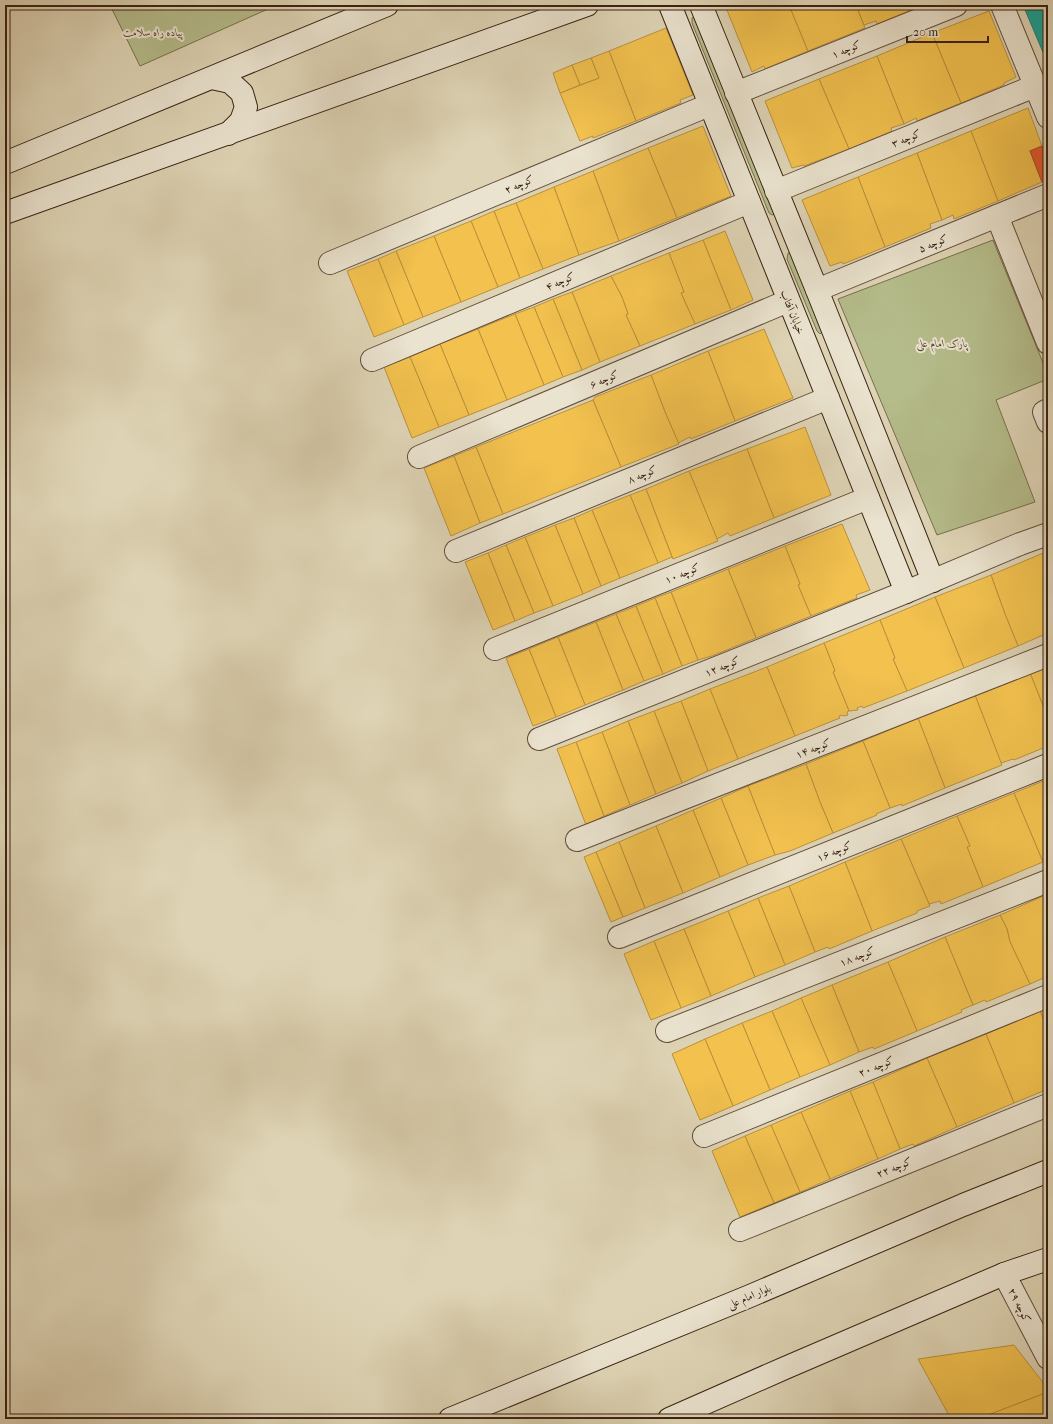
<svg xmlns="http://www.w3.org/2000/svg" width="1053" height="1424" font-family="'IM FELL French Canon',Amiri,serif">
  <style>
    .green { fill: #b5bc8b; stroke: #786f4f }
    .homes { fill: #f2c14e; stroke: #bb913c }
    .shops { fill: #e4572e; stroke: #b14726 }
    .public { fill: #17a398; stroke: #227c70 }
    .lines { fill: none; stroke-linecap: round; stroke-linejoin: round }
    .street-casing { stroke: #634e3c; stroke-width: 24 }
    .secondary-casing { stroke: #3a2213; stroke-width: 24 }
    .street { stroke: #eae3cf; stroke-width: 22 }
    .secondary { stroke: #eae3cf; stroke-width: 22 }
    .labels { text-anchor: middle; stroke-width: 4; stroke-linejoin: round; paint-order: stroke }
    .park-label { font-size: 11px; font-style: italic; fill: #594831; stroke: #eae3cf }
    .street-label { font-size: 11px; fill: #3a2213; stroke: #eae3cf }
  </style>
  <rect width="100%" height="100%" fill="#ded4b5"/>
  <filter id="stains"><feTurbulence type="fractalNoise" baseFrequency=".005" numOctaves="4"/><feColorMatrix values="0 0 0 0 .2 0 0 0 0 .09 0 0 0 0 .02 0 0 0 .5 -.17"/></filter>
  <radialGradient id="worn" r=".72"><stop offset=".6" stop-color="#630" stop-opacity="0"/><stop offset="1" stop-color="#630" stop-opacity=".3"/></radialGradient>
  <g class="green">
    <polygon points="110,5 277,5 140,66"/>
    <polygon points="694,17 775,214 772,215 769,213 692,23 692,18"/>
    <polygon points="993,240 1048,375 1048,379 996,400 1035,502 937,535 838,299"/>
    <polygon points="788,253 790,253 824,330 820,334 817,331 787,259"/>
  </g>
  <g class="homes">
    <polygon points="725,5 789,5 808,51 765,69 764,66 752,72"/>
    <polygon points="789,5 856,5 865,28 808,51"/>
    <polygon points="856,5 921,5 921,6 877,24 876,21 864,25"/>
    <polygon points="989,11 1016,77 1004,83 1004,85 961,103 932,33"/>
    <polygon points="666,28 693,95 680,100 681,103 636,121 609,51"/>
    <polygon points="932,33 961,103 917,121 916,118 904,124 877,56"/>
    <polygon points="609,51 636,121 593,138 593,136 580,141 560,93 599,78 591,58"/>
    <polygon points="877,56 904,124 891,128 892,131 849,149 819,79"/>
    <polygon points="591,58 599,78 580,85 572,65"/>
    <polygon points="572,65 580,85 560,93 553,73"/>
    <polygon points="819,79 849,149 804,166 803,165 792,168 765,101"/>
    <polygon points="1028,108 1042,146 1030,151 1042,182 998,201 971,131"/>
    <polygon points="703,126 731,196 677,218 648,148"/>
    <polygon points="971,131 998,201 954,219 953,215 942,220 917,153"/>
    <polygon points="648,148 677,218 619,241 593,171"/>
    <polygon points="917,153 942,220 930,224 931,228 885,247 858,177"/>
    <polygon points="593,171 619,241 579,255 554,187"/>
    <polygon points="858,177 885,247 843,264 842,262 830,266 802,200"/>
    <polygon points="554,187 579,255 543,269 516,203"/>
    <polygon points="516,203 543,269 520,278 494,211"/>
    <polygon points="494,211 520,278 498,287 471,221"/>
    <polygon points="471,221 498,287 461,302 434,236"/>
    <polygon points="725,231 753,300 731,310 703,240"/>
    <polygon points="434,236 461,302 423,317 396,251"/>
    <polygon points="703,240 731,310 695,324 681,293 684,292 669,253"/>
    <polygon points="396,251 423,317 404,325 378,259"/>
    <polygon points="669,253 684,292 681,293 695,324 640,346 626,315 628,314 622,297 611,276"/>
    <polygon points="378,259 404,325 374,337 347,271"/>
    <polygon points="611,276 622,297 628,314 626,315 640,346 600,362 572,292"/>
    <polygon points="572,292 600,362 582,370 553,299"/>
    <polygon points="553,299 582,370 563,377 534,307"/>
    <polygon points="534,307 563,377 544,385 515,314"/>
    <polygon points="515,314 544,385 507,400 478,329"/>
    <polygon points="478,329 507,400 469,415 440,344"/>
    <polygon points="764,329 793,398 735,421 708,351"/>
    <polygon points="440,344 469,415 439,427 410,357"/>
    <polygon points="708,351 735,421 691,439 690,437 678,443 665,412 651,375"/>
    <polygon points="410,357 439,427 412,438 384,367"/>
    <polygon points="651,375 665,412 679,444 621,467 593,400 595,397"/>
    <polygon points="593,400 621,467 503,514 476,447"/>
    <polygon points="805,427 831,495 774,518 747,449"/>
    <polygon points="476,447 503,514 480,523 454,456"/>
    <polygon points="747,449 774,518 730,536 728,533 717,539 689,471"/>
    <polygon points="454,456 480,523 451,536 424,468"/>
    <polygon points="689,471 718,541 673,559 646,489"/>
    <polygon points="646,489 672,557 658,563 630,495"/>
    <polygon points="630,495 658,563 620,578 592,510"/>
    <polygon points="592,510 620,578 601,586 574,518"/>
    <polygon points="574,518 601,586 583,594 555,525"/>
    <polygon points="842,524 870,590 856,595 857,598 811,616 798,585 800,584 785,546"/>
    <polygon points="555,525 583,594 553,606 525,537"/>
    <polygon points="525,537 553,606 534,613 506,545"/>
    <polygon points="506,545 534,613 515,621 488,553"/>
    <polygon points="785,546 800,584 798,585 811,616 756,638 728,569"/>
    <polygon points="1048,551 1048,633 1018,646 1005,614 991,575"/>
    <polygon points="488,553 515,621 493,630 465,562"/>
    <polygon points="728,569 756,638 712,656 698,660 671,592"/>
    <polygon points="991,575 1005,614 1018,646 964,668 935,597"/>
    <polygon points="671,592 698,660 682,666 655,598"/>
    <polygon points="935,597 964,668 907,691 893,659 895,658 880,620"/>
    <polygon points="655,598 682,666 663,674 636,606"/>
    <polygon points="636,606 663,674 644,681 616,614"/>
    <polygon points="616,614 644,681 623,690 596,622"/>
    <polygon points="880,620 895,658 893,659 907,691 863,708 862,706 857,708 858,710 849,711 833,672 835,671 824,643"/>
    <polygon points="596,622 623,690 585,705 558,637"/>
    <polygon points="558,637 585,705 556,717 529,649"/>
    <polygon points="824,643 835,671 833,672 849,711 847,712 848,715 843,716 842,715 839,716 840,718 795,736 767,667"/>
    <polygon points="529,649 556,717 533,726 506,658"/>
    <polygon points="1048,666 1048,718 1030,673"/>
    <polygon points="767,667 795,736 738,759 710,689"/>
    <polygon points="1030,673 1048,718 1048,746 1014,760 1013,759 1001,763 975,695"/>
    <polygon points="710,689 738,759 708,771 681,701"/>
    <polygon points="975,695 1002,765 945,788 918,718"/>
    <polygon points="681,701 708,771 682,783 654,711"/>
    <polygon points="654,711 682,783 656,794 628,721"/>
    <polygon points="918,718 945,788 902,806 902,804 890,808 863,741"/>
    <polygon points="628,721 656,794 630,805 602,732"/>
    <polygon points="602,732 630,805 604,816 576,742"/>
    <polygon points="863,741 890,808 876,814 877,815 833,833 820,802 806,764"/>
    <polygon points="576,742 604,816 586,825 557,749"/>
    <polygon points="806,764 820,802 833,833 790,851 775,855 748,786"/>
    <polygon points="1048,779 1048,860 1043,862 1014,793"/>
    <polygon points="748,786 775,855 748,865 721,798"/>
    <polygon points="1014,793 1043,862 983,887 967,847 970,846 957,816"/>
    <polygon points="721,798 748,865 720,877 693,810"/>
    <polygon points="693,810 720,877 683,893 656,826"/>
    <polygon points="957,816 970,846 967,847 983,887 941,904 940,901 929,904 901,839"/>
    <polygon points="656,826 683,893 645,908 619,842"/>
    <polygon points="901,839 930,906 917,911 917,913 872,931 845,862"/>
    <polygon points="619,842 645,908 623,917 596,852"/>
    <polygon points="596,852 623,917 611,922 584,857"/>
    <polygon points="845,862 872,931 829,949 828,947 815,952 789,886"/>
    <polygon points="789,886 815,952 785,965 758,898"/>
    <polygon points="1048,894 1048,976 1030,984 1010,942 1007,929 1000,915"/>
    <polygon points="758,898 785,965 755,977 728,911"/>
    <polygon points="728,911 755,977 711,996 684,929"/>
    <polygon points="1000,915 1007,929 1010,942 1030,984 986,1002 985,1000 973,1005 945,937"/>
    <polygon points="684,929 711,996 681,1008 654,941"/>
    <polygon points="945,937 973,1005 961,1010 962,1012 917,1031 888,962"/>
    <polygon points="654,941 681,1008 651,1020 624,954"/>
    <polygon points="888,962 917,1031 874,1049 873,1047 859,1052 832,985"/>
    <polygon points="832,985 859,1052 830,1065 801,998"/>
    <polygon points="801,998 830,1065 800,1077 772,1011"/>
    <polygon points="1048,1008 1048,1031 1040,1011"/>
    <polygon points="772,1011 800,1077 770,1090 742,1023"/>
    <polygon points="1040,1011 1048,1031 1048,1089 1014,1103 986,1034"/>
    <polygon points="742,1023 770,1090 733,1106 705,1039"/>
    <polygon points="986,1034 1014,1103 957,1127 927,1058"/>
    <polygon points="705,1039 733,1106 700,1120 672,1054"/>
    <polygon points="927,1058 957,1127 914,1146 913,1144 900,1149 873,1082"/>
    <polygon points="873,1082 900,1149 878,1159 850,1091"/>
    <polygon points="850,1091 878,1159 830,1179 801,1112"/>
    <polygon points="801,1112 830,1179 800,1192 771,1125"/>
    <polygon points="771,1125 800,1192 774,1203 745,1136"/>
    <polygon points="745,1136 774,1203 740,1217 712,1151"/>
    <polygon points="1014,1345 1048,1389 1048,1392 978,1419 951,1419 918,1359"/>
    <polygon points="1048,1392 1048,1419 978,1419"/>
  </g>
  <polygon class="shops" points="1042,146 1048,161 1048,180 1042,182 1030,151"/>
  <polygon class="public" points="1023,5 1048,5 1048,64"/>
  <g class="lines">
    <g class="street-casing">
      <g id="street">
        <polyline points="1002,5 1048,117"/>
        <polyline points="736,93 956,5"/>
        <polyline points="776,191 1035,86"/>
        <polyline points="997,216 1048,343"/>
        <polyline points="330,263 709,105"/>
        <polyline points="817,290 1048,195"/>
        <polyline points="372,360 749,202"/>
        <polyline points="1048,410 1044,412 1048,422"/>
        <polyline points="419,457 788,301"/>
        <polyline points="456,551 828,398"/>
        <polyline points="495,649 868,498"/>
        <polyline points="539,739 906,592 1020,544 1048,534"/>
        <polyline points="577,840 1048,655"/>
        <polyline points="619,937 1048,765"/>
        <polyline points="667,1031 1048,881"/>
        <polyline points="704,1136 1048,996"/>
        <polyline points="740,1230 1048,1105"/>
        <polyline points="1004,1274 1048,1358"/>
      </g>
    </g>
    <g class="secondary-casing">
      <g id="secondary">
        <polyline points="670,5 906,592"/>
        <polyline points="701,5 817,290 933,581"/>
        <polyline points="212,78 230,82 242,93 246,107 241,121 228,134"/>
        <polyline points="5,163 387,5"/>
        <polyline points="5,213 587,5"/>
        <polyline points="450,1419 750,1296 963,1205 1048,1171"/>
        <polyline points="669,1419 785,1368 1004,1274 1048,1259"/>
      </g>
    </g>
    <use href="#street" class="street"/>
    <use href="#secondary" class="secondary"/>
  </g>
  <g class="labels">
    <g class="park-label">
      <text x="153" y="36">پیاده راه سلامت</text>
      <text x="942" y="347">پارک امام علی</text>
    </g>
    <g class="street-label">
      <text transform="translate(846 49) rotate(-22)" y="4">کوچه ۱</text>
      <text transform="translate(906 138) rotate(-22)" y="4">کوچه ۳</text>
      <text transform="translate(519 184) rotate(-23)" y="4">کوچه ۲</text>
      <text transform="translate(933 243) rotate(-22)" y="4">کوچه ۵</text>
      <text transform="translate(560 281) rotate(-23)" y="4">کوچه ۴</text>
      <text transform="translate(793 312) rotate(68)" y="4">خیابان آفتاب</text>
      <text transform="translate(604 379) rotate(-23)" y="4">کوچه ۶</text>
      <text transform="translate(642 474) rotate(-22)" y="4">کوچه ۸</text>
      <text transform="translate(682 573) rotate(-22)" y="4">کوچه ۱۰</text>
      <text transform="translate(722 666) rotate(-22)" y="4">کوچه ۱۲</text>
      <text transform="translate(813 748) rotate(-21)" y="4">کوچه ۱۴</text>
      <text transform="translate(834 851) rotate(-22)" y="4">کوچه ۱۶</text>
      <text transform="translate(857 956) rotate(-21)" y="4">کوچه ۱۸</text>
      <text transform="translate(876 1066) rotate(-22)" y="4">کوچه ۲۰</text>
      <text transform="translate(894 1167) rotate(-22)" y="4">کوچه ۲۲</text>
      <text transform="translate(749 1296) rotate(-23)" y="4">بلوار امام علی</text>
      <text transform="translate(1020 1305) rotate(63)" y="4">کوچه ۲۹</text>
    </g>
  </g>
  <rect width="1053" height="1424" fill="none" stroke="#ded4b5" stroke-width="20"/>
  <rect x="6" y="6" width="1041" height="1412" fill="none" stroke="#3a2213" stroke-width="2"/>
  <rect x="10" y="10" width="1033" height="1404" fill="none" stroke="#3a2213"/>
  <path d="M907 36v6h81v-6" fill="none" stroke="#3a2213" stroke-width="2"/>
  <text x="913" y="36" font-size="12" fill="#3a2213" stroke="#eae3cf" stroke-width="3" paint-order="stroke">20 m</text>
  <rect width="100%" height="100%" filter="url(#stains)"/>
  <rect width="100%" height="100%" fill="url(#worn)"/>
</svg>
